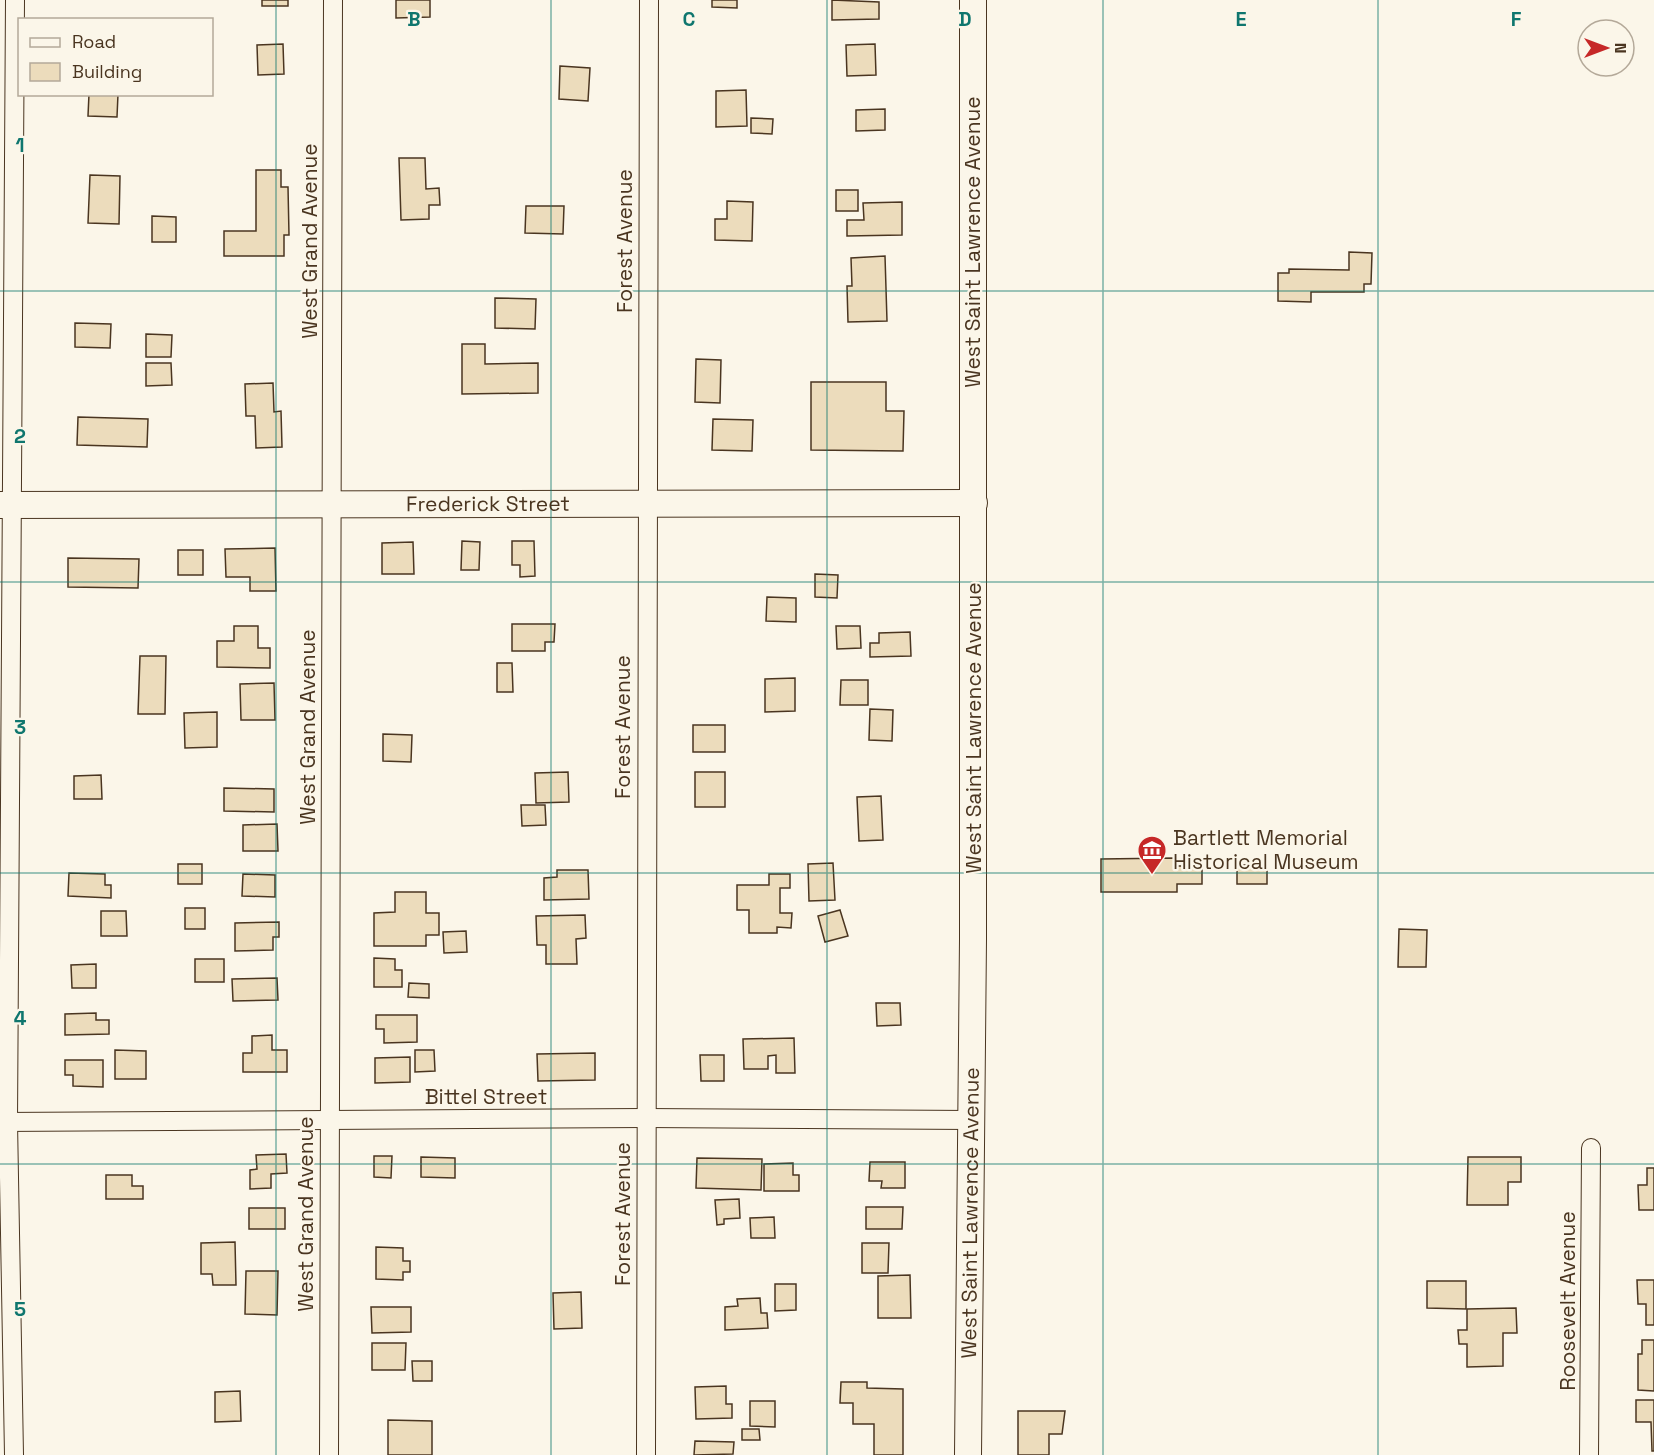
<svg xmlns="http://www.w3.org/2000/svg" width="1654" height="1455" font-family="'Space Grotesk',sans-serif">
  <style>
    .building { fill: #ecdcbc; stroke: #4a3520; stroke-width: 1.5 }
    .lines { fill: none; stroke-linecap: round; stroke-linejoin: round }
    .street-casing { stroke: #4a3520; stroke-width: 20 }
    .secondary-casing { stroke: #4a3520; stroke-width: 28 }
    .street { stroke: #fbf6e9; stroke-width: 18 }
    .secondary { stroke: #fbf6e9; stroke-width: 26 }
    .grid { fill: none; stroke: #0f766e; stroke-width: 1.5; stroke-opacity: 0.55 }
    .labels { text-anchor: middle; stroke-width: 4.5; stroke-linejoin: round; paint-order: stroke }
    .street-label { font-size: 21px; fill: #4a3520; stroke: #fbf6e9 }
    .poi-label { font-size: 21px; fill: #4a3520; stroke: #fbf6e9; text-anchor: start }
    .grid-label { font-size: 20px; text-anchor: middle; font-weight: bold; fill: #0f766e; stroke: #fbf6e9; stroke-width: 4.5; stroke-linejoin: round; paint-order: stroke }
  </style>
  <rect width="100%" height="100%" fill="#fbf6e9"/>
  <g class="building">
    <rect x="262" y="0" width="26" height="6"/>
    <polygon points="396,0 430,0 430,17 396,18"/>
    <polygon points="712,0 737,0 737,8 712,7"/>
    <polygon points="832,0 879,2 879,19 832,20"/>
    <polygon points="283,44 284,74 258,75 257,45"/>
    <polygon points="875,44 876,75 847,76 846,45"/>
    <polygon points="560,66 590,68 588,101 559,99"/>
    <polygon points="746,90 747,126 716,127 716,91"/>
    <polygon points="89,94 118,94 117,117 88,116"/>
    <polygon points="885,109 885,130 856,131 856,110"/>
    <polygon points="751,118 773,119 772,134 751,133"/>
    <polygon points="399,158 425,158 426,189 439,188 440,205 429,205 429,219 401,220"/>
    <polygon points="256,170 281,170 281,187 288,187 289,235 284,235 284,256 224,256 224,231 256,231"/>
    <polygon points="90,175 120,176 119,224 88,223"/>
    <rect x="836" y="190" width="22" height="21"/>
    <polygon points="727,201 753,202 752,241 715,240 715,219 727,219"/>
    <polygon points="902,202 902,235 847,236 847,220 864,220 863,203"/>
    <polygon points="526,206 564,206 563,234 525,233"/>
    <polygon points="152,216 176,217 176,242 152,242"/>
    <polygon points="1349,252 1372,253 1371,284 1364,284 1364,292 1311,292 1311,302 1278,301 1278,273 1289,273 1289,269 1349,270"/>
    <polygon points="885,256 887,321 848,322 847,286 852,286 851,258"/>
    <polygon points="495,298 536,299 535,329 495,328"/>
    <polygon points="75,323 111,324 110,348 75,347"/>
    <polygon points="146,334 172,335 171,357 146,357"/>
    <polygon points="462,344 485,344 485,364 538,363 538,393 462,394"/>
    <polygon points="696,359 721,360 720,403 695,402"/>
    <polygon points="146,363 171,363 172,385 146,386"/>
    <polygon points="811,382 886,382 886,411 904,411 903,451 811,450"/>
    <polygon points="273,383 274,412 281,411 282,447 256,448 255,416 246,416 245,384"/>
    <polygon points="78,417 148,419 147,447 77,445"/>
    <polygon points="713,419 753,420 752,451 712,450"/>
    <polygon points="462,541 480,542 479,570 461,570"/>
    <polygon points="512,541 534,541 535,576 520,577 520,565 512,565"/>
    <polygon points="413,542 414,574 382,574 382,543"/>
    <polygon points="275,548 276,591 250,591 250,577 226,577 225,549"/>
    <rect x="178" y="550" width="25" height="25"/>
    <polygon points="68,558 139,559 138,588 68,587"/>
    <polygon points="815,574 838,575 837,598 815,597"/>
    <polygon points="767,597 796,598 796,622 766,621"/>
    <polygon points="512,624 555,624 554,642 545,642 545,651 512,651"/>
    <polygon points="234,626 258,626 258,648 270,648 270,668 217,667 217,641 234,641"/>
    <polygon points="836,626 860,626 861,648 837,649"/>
    <polygon points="910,632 911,656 870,657 870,643 879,643 879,633"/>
    <polygon points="140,656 166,656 165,714 138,714"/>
    <polygon points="497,663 512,663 513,692 497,692"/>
    <polygon points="795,678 795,711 765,712 765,679"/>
    <polygon points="841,680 868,680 868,705 840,705"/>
    <polygon points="274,683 275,720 241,720 240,684"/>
    <polygon points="870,709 893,710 892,741 869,740"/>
    <polygon points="217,712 217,747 185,748 184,713"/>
    <rect x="693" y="725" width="32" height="27"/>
    <polygon points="383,734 412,735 411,762 383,761"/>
    <polygon points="568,772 569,802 536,803 535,773"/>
    <rect x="695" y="772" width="30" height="35"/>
    <polygon points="101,775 102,799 74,799 74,776"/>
    <polygon points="224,788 274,789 274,812 224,811"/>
    <polygon points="881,796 883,840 859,841 857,797"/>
    <polygon points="521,805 545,805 546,825 522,826"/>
    <polygon points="277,824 278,851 243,851 243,825"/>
    <polygon points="1175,858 1175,866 1202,866 1202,884 1177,884 1177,892 1101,892 1101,859"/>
    <polygon points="833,863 835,900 809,901 808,864"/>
    <rect x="178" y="864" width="24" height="20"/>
    <rect x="1237" y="865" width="30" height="19"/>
    <polygon points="557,870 588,870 589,899 544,900 544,878 557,877"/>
    <polygon points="69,873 105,874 105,885 111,885 111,898 68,896"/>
    <polygon points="243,874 275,875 275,897 242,896"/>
    <polygon points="769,874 790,874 790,888 780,888 780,913 792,913 791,928 777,927 777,933 749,933 749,910 737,910 737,885 769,885"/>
    <polygon points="395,892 426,892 426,913 439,913 439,935 426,935 426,946 374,946 374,913 395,912"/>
    <rect x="185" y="908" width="20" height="21"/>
    <polygon points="840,910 848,936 825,942 818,916"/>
    <polygon points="101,911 126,911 127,936 101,936"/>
    <polygon points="585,915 586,938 576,939 577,964 546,964 546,945 537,945 536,916"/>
    <polygon points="279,922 279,937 273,937 273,950 235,951 235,923"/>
    <polygon points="1399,929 1427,930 1426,967 1398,967"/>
    <polygon points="466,931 467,952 444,953 443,932"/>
    <polygon points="374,958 395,959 395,970 402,970 402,987 374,987"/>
    <rect x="195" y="959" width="29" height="23"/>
    <polygon points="96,964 96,988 72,988 71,965"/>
    <polygon points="277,978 278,1000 233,1001 232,979"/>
    <polygon points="409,983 429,984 429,998 408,997"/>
    <polygon points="876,1003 900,1003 901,1025 877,1026"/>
    <polygon points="96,1013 96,1020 109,1020 109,1034 65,1035 65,1014"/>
    <polygon points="376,1015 417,1015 417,1042 384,1043 384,1029 376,1029"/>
    <polygon points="272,1035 272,1050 287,1050 287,1072 243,1072 243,1053 252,1053 252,1036"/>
    <polygon points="794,1038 795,1073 776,1073 776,1055 768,1056 768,1069 744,1069 743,1039"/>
    <polygon points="115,1050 146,1051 146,1079 115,1079"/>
    <polygon points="415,1050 434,1050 435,1071 415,1072"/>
    <polygon points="595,1053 595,1080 538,1081 537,1054"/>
    <polygon points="700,1055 724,1055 724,1081 701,1081"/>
    <polygon points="410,1057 410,1082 375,1083 375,1058"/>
    <polygon points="65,1060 103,1060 103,1087 73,1086 73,1075 65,1075"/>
    <polygon points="286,1154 287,1173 271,1174 271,1188 250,1189 250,1170 257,1169 256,1155"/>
    <polygon points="374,1156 392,1156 391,1178 374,1177"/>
    <polygon points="421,1157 455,1158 455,1178 421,1177"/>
    <polygon points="1468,1157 1521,1157 1521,1182 1508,1182 1508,1205 1467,1205"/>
    <polygon points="697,1158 762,1159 761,1190 696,1188"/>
    <polygon points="870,1162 905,1162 905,1188 881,1188 882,1181 869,1181"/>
    <polygon points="793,1163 793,1175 799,1175 799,1191 764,1191 764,1164"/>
    <polygon points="1647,1168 1654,1168 1654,1210 1639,1210 1638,1185 1647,1185"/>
    <polygon points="106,1175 132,1175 132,1186 143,1186 143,1199 106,1199"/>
    <polygon points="739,1199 740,1218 724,1219 724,1224 717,1225 715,1200"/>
    <polygon points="866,1207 903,1207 902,1229 866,1229"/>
    <rect x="249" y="1208" width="36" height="21"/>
    <polygon points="774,1217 775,1238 751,1238 750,1218"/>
    <polygon points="235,1242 236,1285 213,1285 212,1274 201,1274 201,1243"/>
    <polygon points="862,1243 889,1243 888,1273 862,1273"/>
    <polygon points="376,1247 403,1248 403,1261 410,1261 410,1272 403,1272 403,1280 376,1279"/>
    <polygon points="246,1271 278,1271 277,1315 245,1314"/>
    <polygon points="910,1275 911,1318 878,1318 878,1276"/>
    <polygon points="1637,1280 1654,1280 1654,1325 1646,1325 1646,1304 1638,1304"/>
    <polygon points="1427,1281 1466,1281 1466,1309 1427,1308"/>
    <polygon points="775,1284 796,1284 796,1310 775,1311"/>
    <polygon points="581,1292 582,1328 554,1329 553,1293"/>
    <polygon points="760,1298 761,1313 767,1313 768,1328 725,1330 725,1307 738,1306 737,1299"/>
    <polygon points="371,1307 411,1307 411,1332 372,1333"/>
    <polygon points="1516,1308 1517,1333 1503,1333 1503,1366 1467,1367 1467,1344 1459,1344 1458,1330 1467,1330 1467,1309"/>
    <polygon points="1642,1340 1654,1340 1654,1391 1638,1390 1638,1354 1642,1354"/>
    <polygon points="372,1343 406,1343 405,1370 372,1370"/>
    <polygon points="412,1361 432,1361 432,1381 413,1381"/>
    <polygon points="841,1382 867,1382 867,1388 903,1389 903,1455 874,1455 874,1424 853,1424 853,1403 840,1403"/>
    <polygon points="726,1386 726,1404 732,1404 732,1418 696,1419 695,1387"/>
    <polygon points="240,1391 241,1421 215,1422 215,1392"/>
    <polygon points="1636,1400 1654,1400 1654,1451 1652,1451 1651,1422 1636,1422"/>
    <polygon points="750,1401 775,1401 775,1427 750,1426"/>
    <polygon points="1018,1411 1065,1411 1062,1434 1049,1434 1049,1455 1018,1455"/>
    <polygon points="388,1420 432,1421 432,1455 388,1455"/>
    <polygon points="742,1429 759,1429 760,1440 742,1440"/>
    <polygon points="695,1441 734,1442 733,1454 694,1455"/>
  </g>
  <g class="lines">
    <g class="street-casing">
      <g id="street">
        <polyline points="0,1122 645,1118 972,1120"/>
        <polyline points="14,1455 8,1122 15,0"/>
        <polyline points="329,1455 333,0"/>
        <polyline points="646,1455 649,0"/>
        <polyline points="1589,1455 1591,1148"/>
      </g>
    </g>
    <g class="secondary-casing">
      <g id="secondary">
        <path id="s1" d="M0 505 974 503"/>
        <path id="s2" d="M968 1455 973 939V0"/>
      </g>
    </g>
    <use href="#street" class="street"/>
    <use href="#secondary" class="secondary"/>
  </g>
  <path class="grid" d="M276 0V1455M551 0V1455M827 0V1455M1103 0V1455M1378 0V1455M0 291H1654M0 582H1654M0 873H1654M0 1164H1654"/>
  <defs>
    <g id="museum-pin" transform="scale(1.5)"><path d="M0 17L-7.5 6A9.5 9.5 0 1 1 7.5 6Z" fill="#c62828" stroke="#fbf6e9"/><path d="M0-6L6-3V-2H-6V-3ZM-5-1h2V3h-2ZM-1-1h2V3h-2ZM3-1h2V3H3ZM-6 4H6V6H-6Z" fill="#fff"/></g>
  </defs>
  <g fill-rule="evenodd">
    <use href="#museum-pin" x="1152" y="850"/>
  </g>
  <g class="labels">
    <g class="street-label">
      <text transform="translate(310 241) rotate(-90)" y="7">West Grand Avenue</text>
      <text transform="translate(625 241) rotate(-90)" y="7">Forest Avenue</text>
      <text transform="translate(973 242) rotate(-90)" y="7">West Saint Lawrence Avenue</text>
      <text dy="7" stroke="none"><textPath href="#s1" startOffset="488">Frederick Street</textPath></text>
      <text transform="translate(308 727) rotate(-90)" y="7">West Grand Avenue</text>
      <text transform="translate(623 727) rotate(-90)" y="7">Forest Avenue</text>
      <text transform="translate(974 728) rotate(-90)" y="7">West Saint Lawrence Avenue</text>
      <text x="486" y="1104">Bittel Street</text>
      <text dy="7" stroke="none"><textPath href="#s2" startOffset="242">West Saint Lawrence Avenue</textPath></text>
      <text transform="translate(306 1214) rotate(-90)" y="7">West Grand Avenue</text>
      <text transform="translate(623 1214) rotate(-90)" y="7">Forest Avenue</text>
      <text transform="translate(1568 1301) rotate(-90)" y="7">Roosevelt Avenue</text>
    </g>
    <g class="poi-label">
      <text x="1173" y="845">Bartlett Memorial<tspan x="1173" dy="24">Historical Museum</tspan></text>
    </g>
  </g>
  <g class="grid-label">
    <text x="414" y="26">B</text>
    <text x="689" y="26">C</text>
    <text x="965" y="26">D</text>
    <text x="1241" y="26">E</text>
    <text x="1516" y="26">F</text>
    <text x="20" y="152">1</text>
    <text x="20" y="443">2</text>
    <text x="20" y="734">3</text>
    <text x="20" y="1025">4</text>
    <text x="20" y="1316">5</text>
  </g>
  <rect x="18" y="18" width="195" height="78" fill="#fbf6e9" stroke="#b4a999" stroke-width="1.5"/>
  <rect x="30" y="38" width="30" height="9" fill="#fbf6e9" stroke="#b4a999" stroke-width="1.5"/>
  <text x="72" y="48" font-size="18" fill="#4a3520">Road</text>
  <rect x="30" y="63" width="30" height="18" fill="#ecdcbc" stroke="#b4a999" stroke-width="1.5"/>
  <text x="72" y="78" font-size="18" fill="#4a3520">Building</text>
  <g transform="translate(1606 48) rotate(90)"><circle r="28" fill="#fbf6e9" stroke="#b4a999" stroke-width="1.5"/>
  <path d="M0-4.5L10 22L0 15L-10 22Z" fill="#c62828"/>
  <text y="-9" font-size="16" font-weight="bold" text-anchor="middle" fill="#4a3520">N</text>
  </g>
</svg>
